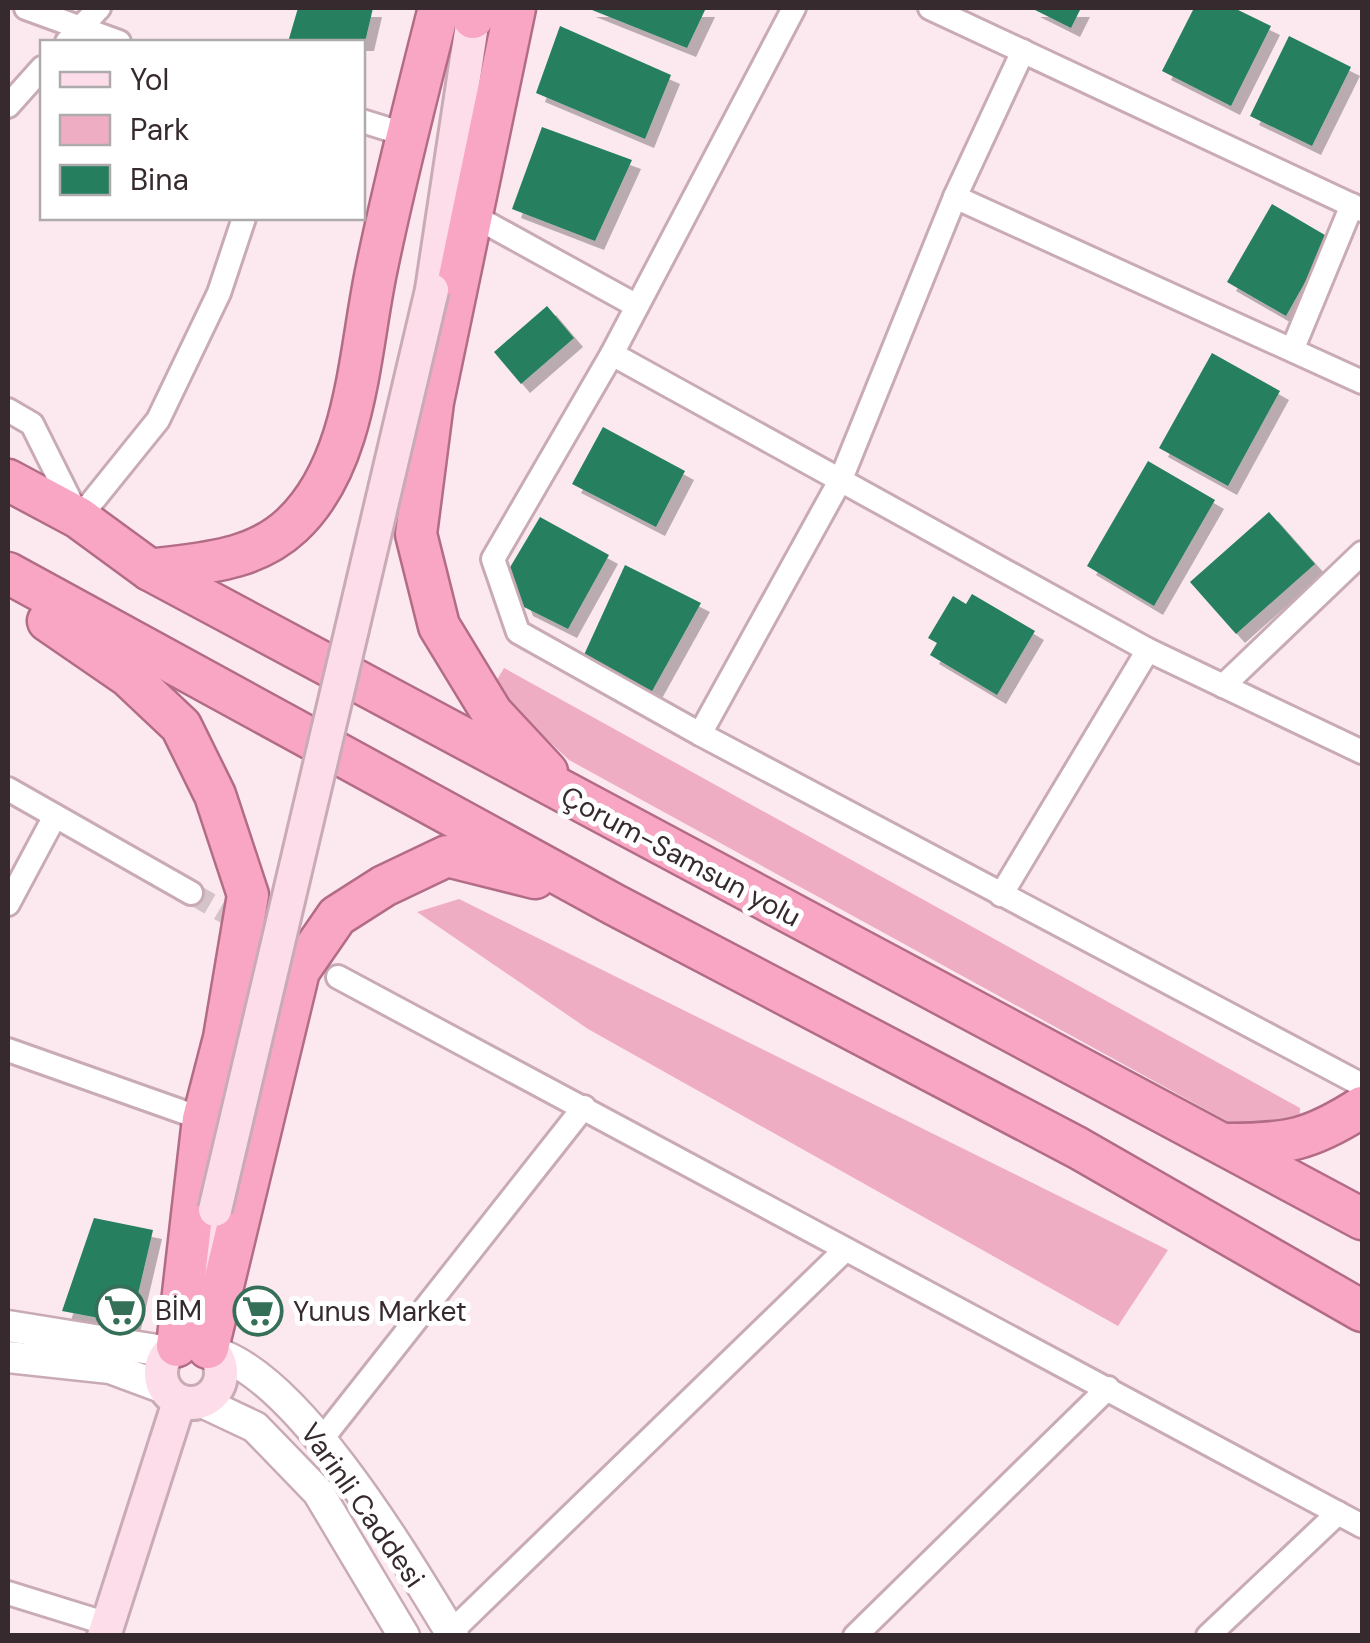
<svg xmlns="http://www.w3.org/2000/svg" width="1370" height="1643" font-family="'DM Sans',sans-serif">
  <style>
    .green { fill: #efadc4 }
    .building { fill: #257f5f; filter: url(#shadow) }
    .lines { fill: none; stroke-linecap: round; stroke-linejoin: round }
    .minor-tunnel { stroke: #d4c3c8; stroke-width: 22; stroke-dasharray: 22 11; stroke-linecap: butt }
    .minor-casing { stroke: #c9abb5; stroke-width: 28 }
    .tertiary-casing { stroke: #c9abb5; stroke-width: 35 }
    .secondary-casing { stroke: #c9abb5; stroke-width: 38 }
    .trunk-casing { stroke: #b36c86; stroke-width: 45 }
    .minor { stroke: #fff; stroke-width: 22 }
    .tertiary { stroke: #fff; stroke-width: 30 }
    .secondary { stroke: #fcdde9; stroke-width: 32 }
    .trunk { stroke: #f8a6c4; stroke-width: 40 }
    .secondary-bridge-casing { stroke: #c9abb5; stroke-width: 38; stroke-linecap: butt }
    .secondary-bridge { stroke: #fcdde9; stroke-width: 32 }
    .labels { text-anchor: middle; stroke-width: 10; stroke-linejoin: round; paint-order: stroke }
    .street-label { font-size: 28px; fill: #362a2e; stroke: #fff }
    .poi-label { font-size: 28px; fill: #362a2e; stroke: #fff; text-anchor: start }
  </style>
  <defs>
    <filter id="shadow"><feDropShadow dx="9" dy="9" stdDeviation="0" flood-color="#0004"/></filter>
  </defs>
  <rect width="100%" height="100%" fill="#fce9ef"/>
  <g class="green">
    <polygon points="504,668 1300,1108 1299,1126 1245,1131 569,760 492,688"/>
    <polygon points="459,899 1168,1250 1118,1326 588,1029 417,912"/>
  </g>
  <g class="building">
    <polygon points="298,8 373,8 365,42 288,42"/>
    <polygon points="587,8 706,8 687,48"/>
    <polygon points="1031,8 1081,8 1071,28"/>
    <polygon points="1194,8 1234,8 1271,26 1231,106 1162,71"/>
    <polygon points="560,26 671,75 645,139 536,93"/>
    <polygon points="1289,36 1351,67 1312,146 1250,116"/>
    <polygon points="542,127 632,160 595,241 512,209"/>
    <polygon points="1272,204 1330,238 1286,316 1227,282"/>
    <polygon points="547,306 574,338 521,384 494,352"/>
    <polygon points="1212,353 1280,391 1228,486 1159,448"/>
    <polygon points="603,427 685,471 656,527 572,484"/>
    <polygon points="1148,461 1215,500 1154,606 1087,566"/>
    <polygon points="1269,512 1315,564 1236,634 1190,582"/>
    <polygon points="540,517 609,555 568,629 524,607 509,569"/>
    <polygon points="625,565 701,603 651,693 583,657"/>
    <polygon points="972,594 1035,631 997,695 930,655 937,643 928,638 953,596 966,604"/>
    <polygon points="94,1218 153,1230 131,1324 62,1311"/>
  </g>
  <g class="lines">
    <polyline class="minor-tunnel" points="191,893 248,926"/>
    <g class="minor-casing">
      <g id="minor">
        <polyline points="26,8 119,42"/>
        <polyline points="794,8 612,354 493,559 518,632 700,734 1362,1085"/>
        <polyline points="930,8 1362,210"/>
        <polyline points="67,42 99,8"/>
        <polyline points="8,106 42,68"/>
        <polyline points="362,121 407,135"/>
        <polyline points="955,197 1362,382"/>
        <polyline points="472,215 637,306"/>
        <polyline points="1293,348 1352,205"/>
        <polyline points="612,354 1148,650 1362,752"/>
        <polyline points="8,410 32,424 79,518 158,420 219,293 244,218"/>
        <polyline points="1223,686 1362,553"/>
        <polyline points="700,734 841,479 955,197 1023,51"/>
        <polyline points="8,789 191,893"/>
        <polyline points="1001,895 1148,650"/>
        <polyline points="8,904 55,816"/>
        <polyline points="338,977 1362,1526"/>
        <polyline points="8,1050 203,1119"/>
        <polyline points="322,1439 584,1107"/>
        <polyline points="8,1593 108,1624"/>
        <polyline points="451,1632 845,1250"/>
        <polyline points="855,1636 1108,1388"/>
        <polyline points="1208,1636 1338,1513"/>
      </g>
    </g>
    <g class="tertiary-casing">
      <g id="tertiary">
        <polyline points="8,1326 169,1352"/>
        <path d="M215 1353C299 1377 406 1559 453 1636"/>
        <polyline points="8,1357 110,1368 164,1388"/>
        <polyline points="202,1402 255,1427 318,1492 404,1636"/>
      </g>
    </g>
    <g class="secondary-casing">
      <g id="secondary">
        <polyline points="432,290 473,18"/>
        <polyline points="199,1309 215,1210"/>
        <circle cx="191" cy="1373" r="30"/>
        <polyline points="104,1636 179,1402"/>
      </g>
    </g>
    <g class="trunk-casing">
      <g id="trunk">
        <polyline points="515,8 433,402 416,534 439,626 492,713 547,772"/>
        <polyline points="473,18 478,8"/>
        <polyline points="8,480 79,518 150,570 1362,1219"/>
        <path d="M150 570C200 563 253 562 292 525 358 463 359 350 377 267 395 180 417 94 439 8"/>
        <polyline points="8,573 615,905 1078,1148 1362,1311"/>
        <polyline points="48,621 128,676 181,726 215,795 248,895 224,1038 203,1119 177,1346"/>
        <path d="M1226 1144C1287 1144 1309 1141 1362 1107"/>
        <polyline points="208,1348 299,971 337,916 384,886 447,856 535,878"/>
      </g>
    </g>
    <use href="#minor" class="minor"/>
    <use href="#tertiary" class="tertiary"/>
    <use href="#secondary" class="secondary"/>
    <use href="#trunk" class="trunk"/>
    <g class="secondary-bridge-casing">
      <polyline id="secondary-bridge" points="215,1210 432,290"/>
    </g>
    <use href="#secondary-bridge" class="secondary-bridge"/>
  </g>
  <defs>
    <g id="supermarket-ring" transform="scale(2.5)"><circle r="9.5" fill="#fff" stroke="#366f58" stroke-width="1.5"/><path d="M-6-5.5h2.5l.6 2H6L4.5 2H-2.5L-4.4-4H-6ZM-1.5 3.2a1.3 1.3 0 1 0 .1 0ZM3 3.2a1.3 1.3 0 1 0 .1 0Z" fill="#366f58"/></g>
  </defs>
  <g fill-rule="evenodd">
    <use href="#supermarket-ring" x="120" y="1310"/>
    <use href="#supermarket-ring" x="258" y="1311"/>
  </g>
  <g class="labels">
    <g class="street-label">
      <text transform="translate(681 856) rotate(28)" y="10">Çorum-Samsun yolu</text>
      <text transform="translate(363 1505) rotate(55)" y="10">Varinli Caddesi</text>
    </g>
    <g class="poi-label">
      <text x="155" y="1320">BİM</text>
      <text x="293" y="1321">Yunus Market</text>
    </g>
  </g>
  <rect width="1370" height="1643" fill="none" stroke="#362a2e" stroke-width="20"/>
  <rect x="40" y="40" width="325" height="180" fill="#ffffff" stroke="#afaaab" stroke-width="2.5"/>
  <rect x="60" y="72" width="50" height="15" fill="#fcdde9" stroke="#afaaab" stroke-width="2.5"/>
  <text x="130" y="90" font-size="30" fill="#362a2e">Yol</text>
  <rect x="60" y="115" width="50" height="30" fill="#efadc4" stroke="#afaaab" stroke-width="2.5"/>
  <text x="130" y="140" font-size="30" fill="#362a2e">Park</text>
  <rect x="60" y="165" width="50" height="30" fill="#257f5f" stroke="#afaaab" stroke-width="2.5"/>
  <text x="130" y="190" font-size="30" fill="#362a2e">Bina</text>
</svg>
